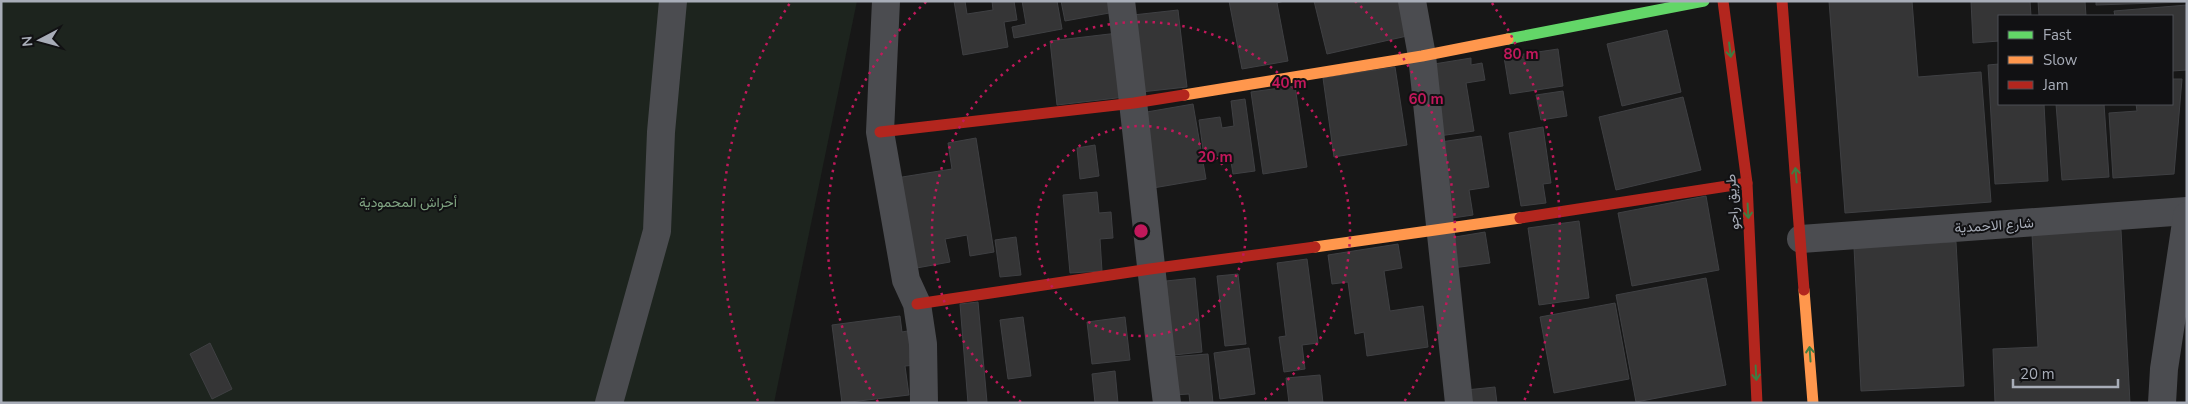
<svg xmlns="http://www.w3.org/2000/svg" width="2188" height="404" font-family="'Nunito Sans',Vazirmatn,sans-serif">
  <style>
    .green { fill: #1d241e }
    .building { fill: #353536; stroke: #3f4043 }
    .lines { fill: none; stroke-linecap: round; stroke-linejoin: round }
    .street { stroke: #4b4c50; stroke-width: 28 }
    .fast { stroke: #63d668; stroke-width: 11 }
    .slow { stroke: #ff974d; stroke-width: 11 }
    .jam { stroke: #b3261e; stroke-width: 11 }
    .oneway { stroke: #3e7d42 }
    .ring { fill: none; stroke: #c2185b; stroke-width: 2.5; stroke-dasharray: 2.5 5 }
    .labels { text-anchor: middle; stroke-width: 4; stroke-linejoin: round; paint-order: stroke }
    .park-label { font-size: 14px; fill: #7fa381; stroke: #111113 }
    .street-label { font-size: 14px; fill: #a8adb8; stroke: #111113 }
    .centre { fill: #c2185b; stroke: #111113; stroke-width: 2.5 }
    .ring-label { font-size: 15px; text-anchor: middle; font-weight: bold; fill: #c2185b; stroke: #111113; stroke-width: 4; stroke-linejoin: round; paint-order: stroke }
  </style>
  <rect width="100%" height="100%" fill="#171717"/>
  <polygon class="green" points="1,1 857,1 774,403 1,403"/>
  <g class="building">
    <polygon points="954,1 965,1 967,14 993,10 992,1 1014,1 1017,20 1004,22 1008,47 963,55"/>
    <polygon points="1022,1 1057,1 1062,29 1014,38 1012,27 1026,24"/>
    <polygon points="1061,1 1113,1 1115,12 1065,21"/>
    <polygon points="1229,1 1284,1 1277,3 1288,61 1242,69"/>
    <polygon points="1314,1 1399,1 1407,36 1327,54"/>
    <polygon points="1829,1 1912,1 1918,77 1981,72 1991,202 1845,213"/>
    <polygon points="1971,1 2030,1 2031,16 1999,16 1999,41 1973,43"/>
    <polygon points="2038,1 2085,1 2086,16 2039,16"/>
    <polygon points="2096,1 2187,1 2187,2 2096,5"/>
    <polygon points="2187,5 2187,70 2172,71 2172,16 2115,16 2114,11"/>
    <polygon points="1178,10 1187,87 1141,92 1133,15"/>
    <polygon points="1667,30 1681,92 1622,106 1607,44"/>
    <polygon points="1118,33 1125,97 1057,105 1050,41"/>
    <polygon points="1558,49 1563,86 1510,94 1504,57"/>
    <polygon points="1471,58 1471,65 1482,63 1485,80 1466,83 1474,131 1439,136 1428,65"/>
    <polygon points="1999,64 1999,104 2044,104 2048,181 1995,184 1988,65"/>
    <polygon points="1395,67 1407,145 1334,157 1323,78"/>
    <polygon points="2172,79 2182,79 2174,174 2113,178 2109,113 2137,111 2136,104 2172,104"/>
    <polygon points="1295,86 1307,167 1263,174 1251,92"/>
    <polygon points="1563,91 1567,116 1541,120 1536,95"/>
    <polygon points="1683,97 1701,170 1616,190 1599,117"/>
    <polygon points="1245,99 1255,171 1233,174 1231,162 1221,164 1220,155 1204,157 1199,120 1220,117 1222,128 1234,126 1231,101"/>
    <polygon points="1193,104 1206,179 1153,188 1141,113"/>
    <polygon points="2056,104 2104,104 2109,177 2062,180"/>
    <polygon points="1543,127 1551,183 1543,184 1546,203 1521,206 1509,133"/>
    <polygon points="1481,136 1489,187 1469,190 1473,215 1446,219 1434,143"/>
    <polygon points="976,138 994,252 970,256 967,235 945,239 950,262 911,269 896,178 952,169 948,143"/>
    <polygon points="1095,145 1099,176 1080,179 1077,148"/>
    <polygon points="1097,192 1099,213 1111,212 1113,238 1100,239 1102,271 1070,273 1063,195"/>
    <polygon points="1706,196 1719,270 1632,286 1618,213"/>
    <polygon points="1579,221 1589,298 1539,305 1528,228"/>
    <polygon points="2121,230 2130,403 1995,403 1993,349 2038,347 2032,234"/>
    <polygon points="1485,232 1490,263 1453,268 1449,238"/>
    <polygon points="1016,237 1021,275 1000,277 995,240"/>
    <polygon points="1956,242 1964,386 1861,391 1854,247"/>
    <polygon points="1398,244 1402,268 1384,271 1390,311 1423,306 1428,347 1367,356 1364,332 1355,334 1348,282 1332,284 1328,255"/>
    <polygon points="1307,259 1318,343 1302,345 1305,369 1284,372 1279,337 1286,336 1277,263"/>
    <polygon points="1238,274 1246,344 1225,346 1217,276"/>
    <polygon points="1195,278 1202,352 1174,355 1166,281"/>
    <polygon points="1706,278 1726,385 1636,402 1616,295"/>
    <polygon points="978,302 987,402 968,403 960,304"/>
    <polygon points="1615,303 1629,379 1554,393 1540,317"/>
    <polygon points="900,316 902,332 913,330 917,365 905,366 909,395 842,403 832,325"/>
    <polygon points="1023,317 1031,376 1008,379 1000,320"/>
    <polygon points="1125,317 1130,360 1092,364 1087,322"/>
    <polygon points="210,343 232,389 212,399 190,354"/>
    <polygon points="1249,348 1255,394 1220,399 1214,353"/>
    <polygon points="1208,354 1213,403 1190,403 1189,394 1173,395 1170,357"/>
    <polygon points="1115,371 1118,403 1095,403 1092,374"/>
    <polygon points="1320,375 1323,403 1289,403 1286,378"/>
    <polygon points="1495,387 1497,403 1468,403 1466,390"/>
  </g>
  <g class="lines">
    <g class="street">
      <polyline points="886,1 880,132 906,280 917,304 923,344 924,403"/>
      <path d="M1121 1C1138 135 1150 269 1167 403"/>
      <polyline points="1412,1 1422,56 1459,403"/>
      <polyline points="1801,239 2187,211"/>
      <polyline points="609,403 657,231 661,132 673,1"/>
      <polyline points="2162,403 2164,369 2187,216"/>
    </g>
    <polyline class="fast" points="1508,39 1704,1"/>
    <g class="slow">
      <polyline points="1184,95 1422,56 1508,39"/>
      <polyline points="1315,247 1520,218"/>
      <polyline points="1804,290 1813,403"/>
    </g>
    <g class="jam">
      <polyline points="1723,1 1747,183 1757,403"/>
      <polyline points="1782,1 1804,290"/>
      <polyline points="880,132 1134,103 1184,95"/>
      <polyline points="1520,218 1747,183"/>
      <polyline points="917,304 1150,269 1315,247"/>
    </g>
  </g>
  <defs><path id="oneway-shaft" d="M-6 0H5M1.5-3L5.5 0L1.5 3" fill="none" stroke-width="1.6" stroke-linecap="round" stroke-linejoin="round" transform="scale(1.25)"/></defs>
  <g class="oneway">
    <use href="#oneway-shaft" transform="translate(1730 50) rotate(83)"/>
    <use href="#oneway-shaft" transform="translate(1796 175) rotate(-95)"/>
    <use href="#oneway-shaft" transform="translate(1748 211) rotate(87)"/>
    <use href="#oneway-shaft" transform="translate(1810 354) rotate(-94)"/>
    <use href="#oneway-shaft" transform="translate(1756 373) rotate(87)"/>
  </g>
  <g class="ring">
    <circle cx="1141" cy="231" r="105"/>
    <path d="M1021 402A209 209 0 1 1 1261 402"/>
    <path d="M878 402A314 314 0 0 1 927 1M1355 1A314 314 0 0 1 1404 402"/>
    <path d="M758 401A419 419 0 0 1 790 3M1492 3A419 419 0 0 1 1524 401"/>
  </g>
  <g class="labels">
    <g class="park-label">
      <text x="408" y="207">أحراش المحمودية</text>
    </g>
    <g class="street-label">
      <text transform="translate(1732 202) rotate(-94)" y="5">طريق راجو</text>
      <text transform="translate(1994 225) rotate(-4)" y="5">شارع الاحمدية</text>
    </g>
  </g>
  <circle cx="1141" cy="231" r="8" class="centre"/>
  <g class="ring-label">
    <text x="1521" y="59">80 m</text>
    <text x="1289" y="88">40 m</text>
    <text x="1426" y="104">60 m</text>
    <text x="1215" y="162">20 m</text>
  </g>
  <rect width="2188" height="404" fill="none" stroke="#a8adb8" stroke-width="5"/>
  <rect x="1998" y="15" width="175" height="90" fill="#111113" stroke="#4d4f55"/>
  <rect x="2008" y="31" width="25" height="8" fill="#63d668" stroke="#4d4f55"/>
  <text x="2043" y="40" font-size="15" fill="#a8adb8">Fast</text>
  <rect x="2008" y="56" width="25" height="8" fill="#ff974d" stroke="#4d4f55"/>
  <text x="2043" y="65" font-size="15" fill="#a8adb8">Slow</text>
  <rect x="2008" y="81" width="25" height="8" fill="#b3261e" stroke="#4d4f55"/>
  <text x="2043" y="90" font-size="15" fill="#a8adb8">Jam</text>
  <g transform="translate(40 40) rotate(264)" stroke="#111113" stroke-width="4" paint-order="stroke">
  <path d="M0-4L9 19L0 12L-9 19Z" fill="#a8adb8"/>
  <text y="-8" font-size="14" font-weight="bold" text-anchor="middle" fill="#a8adb8">N</text>
  </g>
  <path d="M2013 379v8h105v-8" fill="none" stroke="#a8adb8" stroke-width="2.5"/>
  <text x="2020" y="379" font-size="15" fill="#a8adb8" stroke="#111113" stroke-width="4" paint-order="stroke">20 m</text>
</svg>
